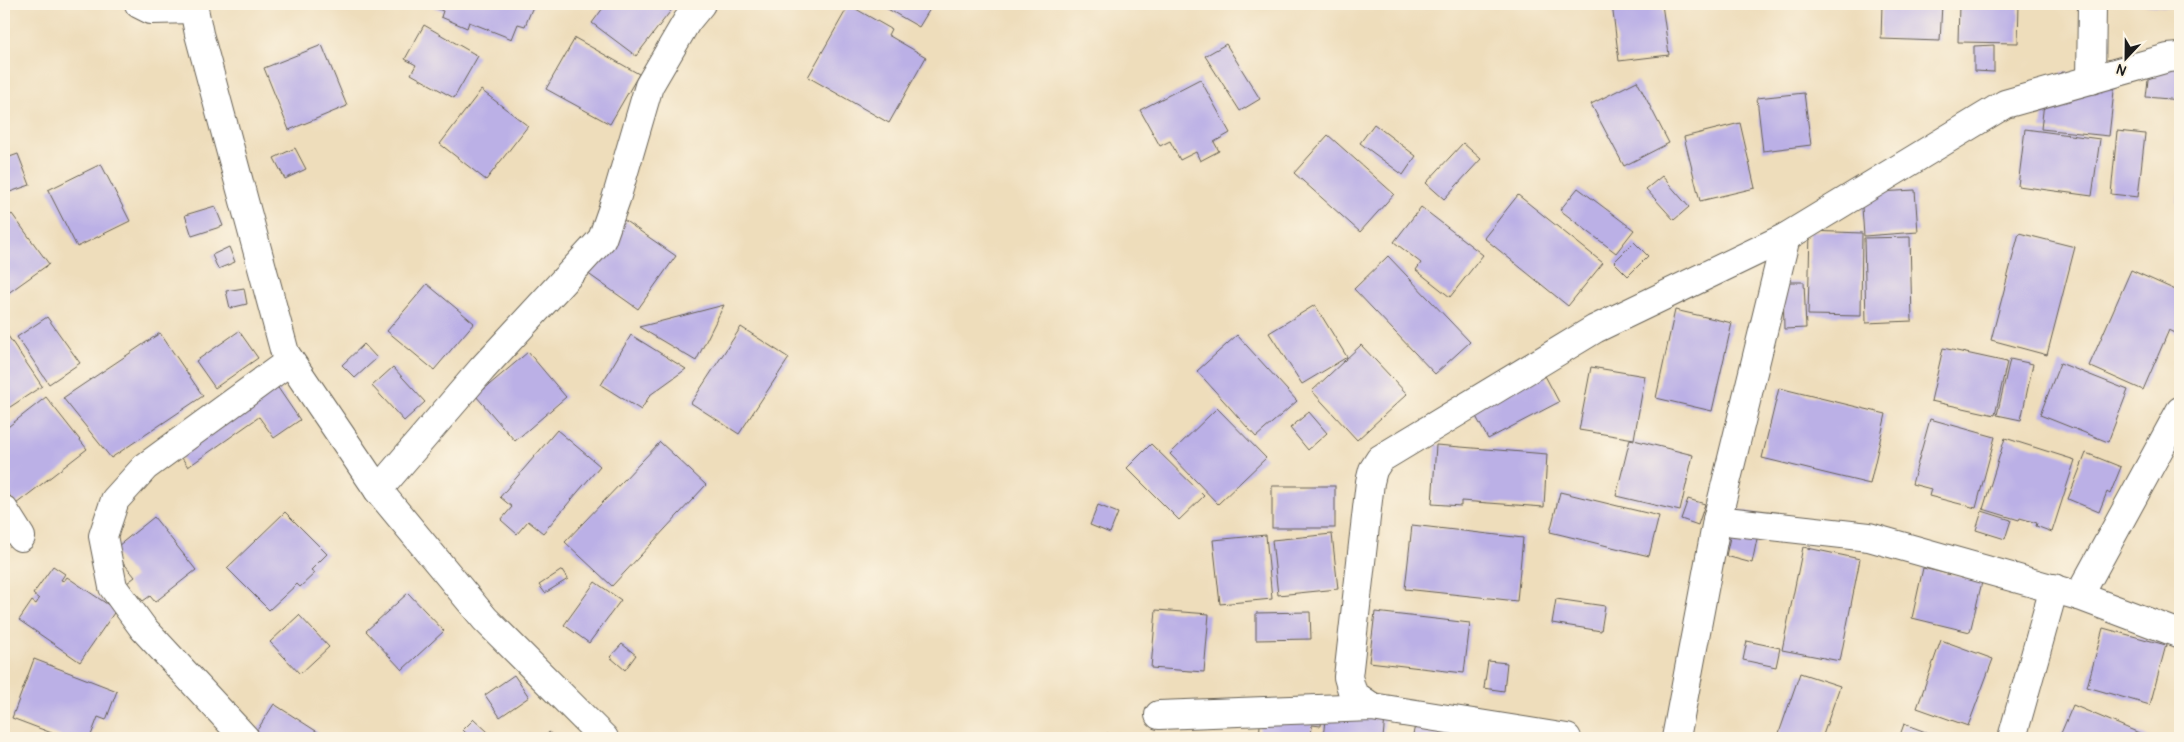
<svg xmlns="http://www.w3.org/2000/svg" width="2184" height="742" font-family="Pangolin,sans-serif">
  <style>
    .building { fill: #bbb0e6 }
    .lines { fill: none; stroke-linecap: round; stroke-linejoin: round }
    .minor-casing { stroke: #666054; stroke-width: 30 }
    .minor { stroke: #fff; stroke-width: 28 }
  </style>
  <rect width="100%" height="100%" fill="#fcf5e5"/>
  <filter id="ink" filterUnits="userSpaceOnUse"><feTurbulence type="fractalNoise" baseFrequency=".02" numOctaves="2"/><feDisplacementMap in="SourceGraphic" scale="10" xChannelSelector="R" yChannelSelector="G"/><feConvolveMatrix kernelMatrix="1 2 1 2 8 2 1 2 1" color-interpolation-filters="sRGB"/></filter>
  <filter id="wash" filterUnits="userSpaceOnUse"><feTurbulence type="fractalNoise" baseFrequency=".0096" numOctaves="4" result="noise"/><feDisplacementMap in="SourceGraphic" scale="20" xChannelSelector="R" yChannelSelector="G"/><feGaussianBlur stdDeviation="1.12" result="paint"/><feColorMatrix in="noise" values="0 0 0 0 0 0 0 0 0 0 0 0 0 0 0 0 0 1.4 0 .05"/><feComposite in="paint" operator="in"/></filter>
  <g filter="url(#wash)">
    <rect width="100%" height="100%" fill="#edb"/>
    <g id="blocks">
      <g class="building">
        <polygon points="426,4 534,4 525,26 518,24 512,39 469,22 467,28 441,17 443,11"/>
        <polygon points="606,4 676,4 636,56 592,23"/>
        <polygon points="879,4 933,4 919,27"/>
        <polygon points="1612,4 1662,4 1669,55 1619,61"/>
        <polygon points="1882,4 1942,4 1940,41 1881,39"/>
        <polygon points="1959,4 2019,4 2018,43 1958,42"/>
        <polygon points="2146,4 2180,4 2180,8 2145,5"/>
        <polygon points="849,5 891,29 888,35 926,57 889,123 808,77"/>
        <polygon points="424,25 478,56 454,98 411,74 416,65 405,59"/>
        <polygon points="575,38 639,74 610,124 546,89"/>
        <polygon points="1226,44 1260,99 1240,111 1205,56"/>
        <polygon points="322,45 347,106 289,130 264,68"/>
        <polygon points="1994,45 1994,72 1974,71 1974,46"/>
        <polygon points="2151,54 2180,57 2180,100 2146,97"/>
        <polygon points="2117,64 2109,136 2041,129 2046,85 2059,86 2061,72 2088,75"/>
        <polygon points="1200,79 1230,133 1214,142 1219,151 1200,161 1196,152 1180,160 1170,141 1160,146 1140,110"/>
        <polygon points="1637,81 1669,143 1624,166 1591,104"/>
        <polygon points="481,90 528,126 486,180 440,144"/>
        <polygon points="1804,93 1811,145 1763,151 1757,98"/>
        <polygon points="1740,123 1755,188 1700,201 1684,137"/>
        <polygon points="1374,124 1416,156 1403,175 1360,143"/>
        <polygon points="2025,129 2100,139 2092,196 2018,186"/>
        <polygon points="2117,131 2145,134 2138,197 2111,194"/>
        <polygon points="1328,135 1394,194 1360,232 1294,173"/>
        <polygon points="1463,143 1481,159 1444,199 1426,183"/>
        <polygon points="295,148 306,169 285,179 274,158"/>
        <polygon points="18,154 30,185 4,194 4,159"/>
        <polygon points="101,164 130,221 77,247 48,190"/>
        <polygon points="1662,176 1689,207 1674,220 1646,189"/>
        <polygon points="1578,188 1634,230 1616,253 1560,210"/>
        <polygon points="1915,190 1918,232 1864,236 1861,193"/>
        <polygon points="2180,191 2180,204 2176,202"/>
        <polygon points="1518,195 1603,263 1568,306 1484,238"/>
        <polygon points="215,206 223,226 192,236 185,215"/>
        <polygon points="1421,207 1483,255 1450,297 1416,270 1421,263 1394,242"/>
        <polygon points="12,214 49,264 4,296 4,220"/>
        <polygon points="624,220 676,256 638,309 587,273"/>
        <polygon points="1810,231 1862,233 1861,316 1808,315"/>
        <polygon points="2019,233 2075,247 2047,355 1991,340"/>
        <polygon points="1910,237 1912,321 1866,323 1864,238"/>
        <polygon points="1634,242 1648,256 1628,276 1614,262"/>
        <polygon points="229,247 235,262 218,269 212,255"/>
        <polygon points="1388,256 1470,342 1435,374 1354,289"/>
        <polygon points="2131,270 2180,292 2179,309 2180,335 2169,330 2143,390 2089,366"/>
        <polygon points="1783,282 1804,282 1806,328 1784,329"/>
        <polygon points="427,284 474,323 434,370 387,331"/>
        <polygon points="244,288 247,304 230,308 226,291"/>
        <polygon points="724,305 696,361 639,327"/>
        <polygon points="1315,305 1347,357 1302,384 1269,333"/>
        <polygon points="1675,310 1732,323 1712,411 1656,398"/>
        <polygon points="47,317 80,363 49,384 17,337"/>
        <polygon points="741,327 789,358 739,434 691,403"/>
        <polygon points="239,331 258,358 215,388 196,361"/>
        <polygon points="6,333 42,386 4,411 4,334"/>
        <polygon points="160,333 203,396 111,458 63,398"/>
        <polygon points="631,335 686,369 650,395 641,410 601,385"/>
        <polygon points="1237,335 1297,401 1256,437 1197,371"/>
        <polygon points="364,344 377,358 355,378 342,365"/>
        <polygon points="1361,345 1407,394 1357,440 1312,391"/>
        <polygon points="1943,348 2007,362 1995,415 1931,401"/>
        <polygon points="528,352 566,397 515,441 476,396"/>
        <polygon points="2010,359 2033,364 2021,420 1997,415"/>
        <polygon points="2060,363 2128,390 2108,442 2040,415"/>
        <polygon points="393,367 425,402 404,421 372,386"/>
        <polygon points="1591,367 1645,376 1634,439 1579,430"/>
        <polygon points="1542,370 1559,402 1488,439 1471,407"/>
        <polygon points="272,379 300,420 274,438 259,417 188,467 174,446"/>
        <polygon points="1779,388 1886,414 1870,484 1762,458"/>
        <polygon points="46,397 87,449 16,504 4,488 4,430"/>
        <polygon points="1217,408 1266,458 1218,504 1170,454"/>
        <polygon points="1309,412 1327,433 1308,450 1290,428"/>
        <polygon points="1930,419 1995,437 1976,508 1929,496 1931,489 1912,484"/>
        <polygon points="557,430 600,466 543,533 528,521 517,534 501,520 512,507 500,497"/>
        <polygon points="2005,438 2075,460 2052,532 2036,526 2037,523 2020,518 2019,520 1983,509"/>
        <polygon points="1630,439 1693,455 1680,511 1616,496"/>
        <polygon points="660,442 706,485 612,586 565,542"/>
        <polygon points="1151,444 1204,496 1179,520 1127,468"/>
        <polygon points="1436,445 1547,454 1544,507 1461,501 1461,506 1432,504"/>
        <polygon points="2086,453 2121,467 2110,494 2107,492 2099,512 2068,499"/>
        <rect x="1272" y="486" width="63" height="42"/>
        <polygon points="1560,492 1659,516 1649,556 1550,532"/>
        <polygon points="1688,499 1705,504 1698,525 1681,519"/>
        <polygon points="1098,505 1118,513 1110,533 1090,525"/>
        <polygon points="1736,509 1762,515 1752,563 1726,556"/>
        <polygon points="1982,511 2011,520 2005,539 1976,530"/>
        <polygon points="285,512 327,554 311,570 315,573 300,587 297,584 269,610 227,568"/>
        <polygon points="154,517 196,570 155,602 150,596 143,601 127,583 135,577 113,550"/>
        <polygon points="1412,525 1523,538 1517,601 1405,589"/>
        <polygon points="1332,534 1338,589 1278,595 1272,540"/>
        <polygon points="1266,535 1272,599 1220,604 1213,540"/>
        <polygon points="1803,547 1860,559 1840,661 1782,650"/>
        <polygon points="53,566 65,574 61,580 64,581 67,577 116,610 80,662 19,620 32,601 36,604 39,599 33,594"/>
        <polygon points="1923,568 1982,582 1970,632 1912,618"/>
        <polygon points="562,570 568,579 545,593 539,585"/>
        <polygon points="595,582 621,600 589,643 564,625"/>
        <polygon points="408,593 444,631 402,670 366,631"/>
        <polygon points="1556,599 1605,606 1601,631 1552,623"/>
        <polygon points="1156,610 1209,614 1204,672 1151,668"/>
        <polygon points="1310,612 1311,639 1256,640 1256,613"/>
        <polygon points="1375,612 1470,623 1464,673 1369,662"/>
        <polygon points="299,615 329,647 300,674 270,642"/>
        <polygon points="2103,628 2166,645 2150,705 2087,687"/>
        <polygon points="1941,640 1993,659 1968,726 1917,708"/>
        <polygon points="1747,641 1780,648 1776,667 1743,660"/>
        <polygon points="622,644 636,655 625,670 610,657"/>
        <polygon points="34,659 117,691 106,720 98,717 90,738 65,738 12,718"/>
        <polygon points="1488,661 1507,663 1504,691 1484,688"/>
        <polygon points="1800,673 1840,686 1822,738 1794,738 1779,733"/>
        <polygon points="514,675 529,697 500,717 485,695"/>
        <polygon points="1262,700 1323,707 1321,726 1312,725 1311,738 1259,738"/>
        <polygon points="274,704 327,738 259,738 254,735"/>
        <polygon points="2073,705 2151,738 2059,738"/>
        <polygon points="1326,711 1385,717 1383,738 1323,738"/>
        <polygon points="474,719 488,732 482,738 471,738 463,730"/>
        <polygon points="1416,722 1466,734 1465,738 1412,738"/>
        <polygon points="1904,724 1942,738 1899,738"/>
        <polygon points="549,732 556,738 544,738"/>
        <polygon points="1108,733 1110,738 1097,738"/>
      </g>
    </g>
  </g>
  <g filter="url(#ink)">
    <use href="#blocks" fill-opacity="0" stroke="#666054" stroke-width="1"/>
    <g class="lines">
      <g class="minor-casing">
        <g id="minor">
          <polyline points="139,4 151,10 194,9"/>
          <polyline points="193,4 199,34 285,353 378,490 485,619 604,738"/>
          <polyline points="2091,80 2092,4"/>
          <polyline points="378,490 482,369 602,239 616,199 649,86 687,21 701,4"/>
          <polyline points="4,510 21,537"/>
          <polyline points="1717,520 1869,537 2079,596 2180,634"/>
          <polyline points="2079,596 2180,411"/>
          <polyline points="1372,707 1353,694 1348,677 1370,482 1373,470 1380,459 1595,329 1786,237 2005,104 2168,58 2180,57"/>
          <polyline points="1159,715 1372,707 1567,738"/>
          <polyline points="245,738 143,628 113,587 103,536 115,500 145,467 290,361"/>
          <polyline points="1676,738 1717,520 1786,237"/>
          <polyline points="2012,738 2054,588"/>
        </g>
      </g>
      <use href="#minor" class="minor"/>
    </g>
  </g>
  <rect width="2184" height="742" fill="none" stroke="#fcf5e5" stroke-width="20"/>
  <g transform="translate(2126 58) rotate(202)" stroke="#fcf5e5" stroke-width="4" paint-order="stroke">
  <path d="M0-4L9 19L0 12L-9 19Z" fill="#1c1c1c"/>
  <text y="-8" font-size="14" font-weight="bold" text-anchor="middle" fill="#1c1c1c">N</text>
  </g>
</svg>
